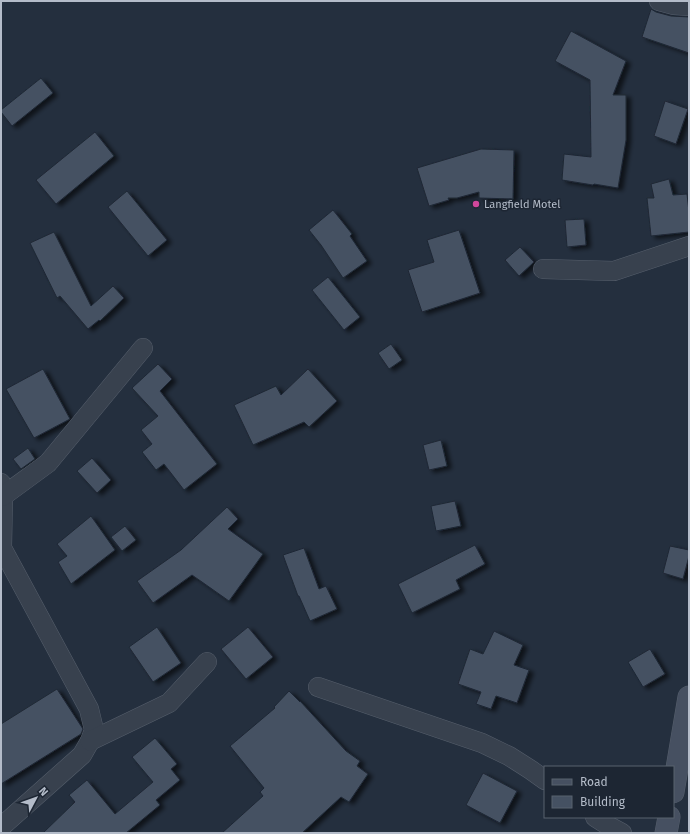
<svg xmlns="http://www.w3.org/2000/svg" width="690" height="834" font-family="'Fira Sans',sans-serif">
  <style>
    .building { fill: #455162; stroke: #1f2835; filter: url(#shadow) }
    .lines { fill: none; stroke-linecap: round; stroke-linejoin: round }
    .minor-casing { stroke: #565f6c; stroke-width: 20 }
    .secondary-casing { stroke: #565f6c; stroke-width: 23 }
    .minor { stroke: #38414e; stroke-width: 19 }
    .secondary { stroke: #465061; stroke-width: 22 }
    .hotel-dot { fill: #d1479c; stroke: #1d2633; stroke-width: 1.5 }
    .labels { text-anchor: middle; stroke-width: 3; stroke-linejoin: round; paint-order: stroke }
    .poi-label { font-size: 11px; fill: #b4bcc9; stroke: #1d2633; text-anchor: start }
  </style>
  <defs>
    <filter id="shadow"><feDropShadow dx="4.5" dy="2.5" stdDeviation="2" flood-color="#0009"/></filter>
  </defs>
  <rect width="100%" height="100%" fill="#242f3e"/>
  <g class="building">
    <polygon points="651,9 656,12 671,16 689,17 689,53 642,37"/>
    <polygon points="571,31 626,61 613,95 626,95 626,140 618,188 594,184 593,185 562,180 564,154 591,157 590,80 555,61"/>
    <polygon points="41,78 53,93 12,126 1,112 1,110"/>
    <polygon points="665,101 688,109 676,144 654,136"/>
    <polygon points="95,132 114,156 56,204 36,180"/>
    <polygon points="481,149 514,150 513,199 479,198 479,192 457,198 448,198 449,200 429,206 417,168"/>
    <polygon points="669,179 673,195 687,194 689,212 689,232 651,236 647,198 654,198 651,184"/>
    <polygon points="127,191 167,240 148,256 108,207"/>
    <polygon points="333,210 352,234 350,236 367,261 343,278 321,245 309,230"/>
    <polygon points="584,219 586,245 567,247 565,220"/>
    <polygon points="459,230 480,293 422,312 408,270 434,262 427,240"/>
    <polygon points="54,232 91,306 113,286 124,298 100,321 99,320 88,329 60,296 57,298 30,243"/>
    <polygon points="520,247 534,262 519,276 505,260"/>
    <polygon points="328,277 360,317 344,330 312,290"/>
    <polygon points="391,344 402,360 389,369 378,353"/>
    <polygon points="158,364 172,379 160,391 217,464 184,490 164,464 156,470 142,452 152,444 141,430 158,416 132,388"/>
    <polygon points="43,369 70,419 34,438 6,389"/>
    <polygon points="308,369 337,401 309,427 304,422 253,445 234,405 276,386 281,395"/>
    <polygon points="441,440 447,466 429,470 423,445"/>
    <polygon points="28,448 35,459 21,469 13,459"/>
    <polygon points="92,458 111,480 97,493 77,471"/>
    <polygon points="455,501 461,526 436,531 431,506"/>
    <polygon points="227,507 238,519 228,529 263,554 229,601 192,575 153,603 137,581 181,550"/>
    <polygon points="91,516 115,550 71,584 58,562 67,556 57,544"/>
    <polygon points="125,526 136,540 122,551 111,537"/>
    <polygon points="475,545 485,564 456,580 460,589 412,613 398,584"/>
    <polygon points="670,546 689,550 689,556 683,579 663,573"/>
    <polygon points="304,548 319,589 326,586 337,609 310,621 299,596 298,596 283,555"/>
    <polygon points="157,627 181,663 153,682 129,647"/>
    <polygon points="248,627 273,657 246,679 221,649"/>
    <polygon points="494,631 523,645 514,665 529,670 517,703 496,696 491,709 476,704 481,692 458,684 470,649 483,654"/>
    <polygon points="650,649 665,674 643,687 628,662"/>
    <polygon points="57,689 83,729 81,734 1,784 1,724"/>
    <polygon points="289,691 300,702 300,701 346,751 360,761 357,766 368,774 349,802 341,797 302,833 222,833 263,796 260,792 264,788 230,746 275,708 274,707"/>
    <polygon points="155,738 177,764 171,769 180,780 156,800 160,805 126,833 43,833 75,802 69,795 87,780 115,814 153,782 132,757"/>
    <polygon points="483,773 517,791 500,823 466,805"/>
  </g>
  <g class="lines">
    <g class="minor-casing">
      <g id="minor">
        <polyline points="659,1 674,5 689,6"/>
        <polyline points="543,269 614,271 689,246"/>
        <polyline points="1,483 3,496 2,548 89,709 94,730 90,741 82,755 1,827"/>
        <polyline points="3,496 48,463 143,348"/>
        <polyline points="318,687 482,743 509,756 531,770 545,780"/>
        <polyline points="90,741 169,703 207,662"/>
        <polyline points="595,817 609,826 622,833"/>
      </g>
    </g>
    <g class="secondary-casing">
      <g id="secondary">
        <polyline points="673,792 689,697"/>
        <polyline points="666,833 669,817"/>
      </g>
    </g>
    <use href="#minor" class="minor"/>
    <use href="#secondary" class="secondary"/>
  </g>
  <circle class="hotel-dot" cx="476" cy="204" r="4"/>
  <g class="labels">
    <g class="poi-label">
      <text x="484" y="208">Langfield Motel</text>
    </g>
  </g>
  <rect width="690" height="834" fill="none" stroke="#b4bcc9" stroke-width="4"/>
  <rect x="544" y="766" width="130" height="52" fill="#1d2633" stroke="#59626f"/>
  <rect x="552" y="779" width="20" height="6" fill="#465061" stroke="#59626f"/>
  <text x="580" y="786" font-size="12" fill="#b4bcc9">Road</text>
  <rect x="552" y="796" width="20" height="12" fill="#455162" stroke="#59626f"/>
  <text x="580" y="806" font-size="12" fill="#b4bcc9">Building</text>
  <g transform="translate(36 798) rotate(49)" stroke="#1d2633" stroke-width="3" paint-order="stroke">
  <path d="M0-3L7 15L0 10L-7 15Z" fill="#b4bcc9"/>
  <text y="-6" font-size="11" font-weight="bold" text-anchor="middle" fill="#b4bcc9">N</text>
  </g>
</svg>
